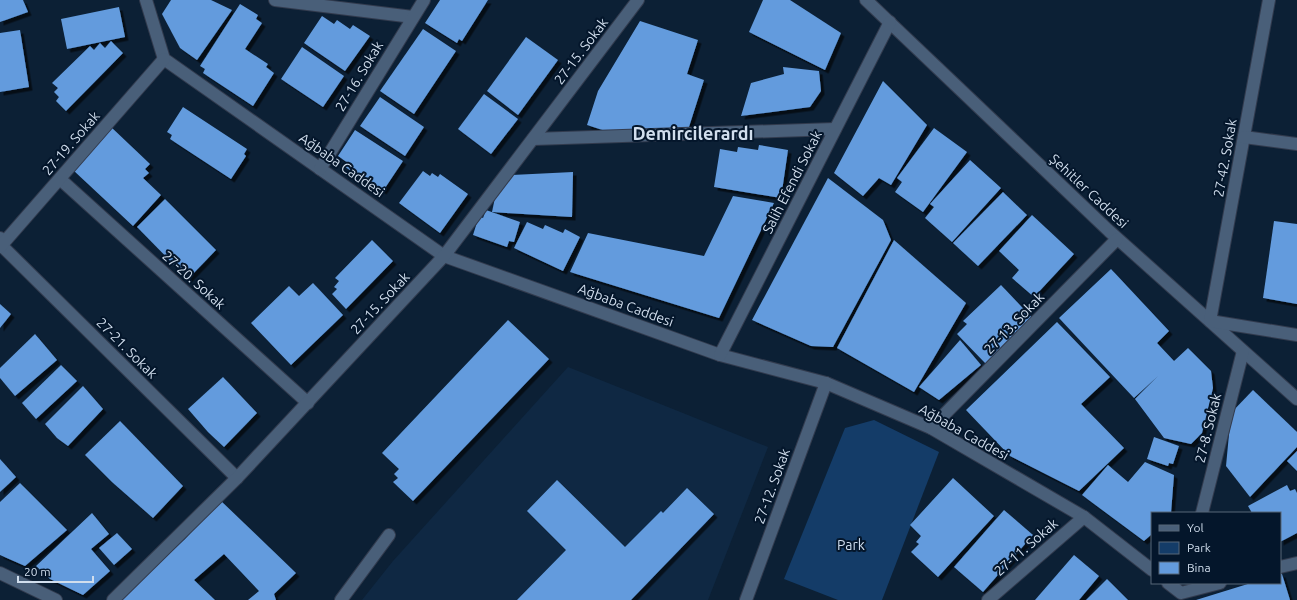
<svg xmlns="http://www.w3.org/2000/svg" width="1297" height="600" font-family="Ubuntu,sans-serif">
  <style>
    .built { fill: #0f2843 }
    .green { fill: #143c68 }
    .building { fill: #639bdd; filter: url(#shadow) }
    .lines { fill: none; stroke-linecap: round; stroke-linejoin: round }
    .minor-casing { stroke: #323b4e; stroke-width: 14 }
    .minor { stroke: #495f79; stroke-width: 12 }
    .labels { text-anchor: middle; stroke-width: 4; stroke-linejoin: round; paint-order: stroke }
    .street-label { font-size: 14px; fill: #d1deed; stroke: #04162b }
    .park-label { font-size: 14px; fill: #d0dff0; stroke: #04162b }
    .district-label { font-size: 18px; font-weight: bold; fill: #d1deed; stroke: #04162b }
  </style>
  <defs>
    <filter id="shadow"><feDropShadow dx="3.5" dy="3.5" stdDeviation="0" flood-color="#0009"/></filter>
  </defs>
  <rect width="100%" height="100%" fill="#0c2035"/>
  <polygon class="built" points="568,367 768,447 708,600 362,600 393,561"/>
  <polygon class="green" points="874,420 939,452 882,600 838,600 784,579 845,428"/>
  <g class="building">
    <polygon points="0,0 23,0 28,12 0,22"/>
    <polygon points="171,0 211,0 232,10 197,60 180,48 162,14"/>
    <polygon points="440,0 488,0 462,41 459,39 457,43 425,23"/>
    <polygon points="763,0 790,0 841,33 825,70 749,32"/>
    <polygon points="240,4 258,15 256,19 262,23 245,49 268,64 266,67 274,73 253,106 203,73 205,69 200,66"/>
    <polygon points="119,7 125,37 67,49 61,19"/>
    <polygon points="322,16 334,24 337,20 350,29 353,25 370,36 345,71 304,43"/>
    <polygon points="640,21 698,40 687,74 704,80 688,130 615,134 587,125 598,91"/>
    <polygon points="423,29 456,51 414,114 380,91"/>
    <polygon points="20,30 29,87 0,92 0,33"/>
    <polygon points="526,37 558,60 518,115 487,91"/>
    <polygon points="111,41 123,53 66,111 56,101 59,97 54,92 58,88 52,83 90,46 94,50 100,43 105,48"/>
    <polygon points="302,47 344,76 323,107 281,79"/>
    <polygon points="783,67 819,71 821,91 810,107 741,116 751,83 784,74"/>
    <polygon points="883,81 927,125 891,185 879,178 863,196 834,173"/>
    <polygon points="484,94 518,119 491,154 458,129"/>
    <polygon points="380,97 424,127 405,156 360,126"/>
    <polygon points="183,107 247,149 244,154 246,156 231,179 170,139 172,135 167,132"/>
    <polygon points="111,127 150,164 145,169 149,173 143,178 161,195 133,226 72,169"/>
    <polygon points="934,128 967,152 923,212 895,192 902,182 897,178"/>
    <polygon points="355,130 403,161 383,191 345,167 348,163 338,156"/>
    <polygon points="759,145 788,150 781,198 714,187 720,149 737,152 738,147 758,150"/>
    <polygon points="970,160 1001,188 952,242 925,218 934,207 930,204"/>
    <polygon points="423,171 430,176 432,173 438,177 440,174 468,194 440,233 399,203"/>
    <polygon points="573,172 572,217 492,212 497,188 512,175"/>
    <polygon points="828,178 883,220 891,240 833,347 811,346 752,320"/>
    <polygon points="1003,192 1027,215 978,266 953,243"/>
    <polygon points="733,196 774,203 719,318 570,272 588,233 704,256"/>
    <polygon points="165,199 216,250 188,279 137,227"/>
    <polygon points="486,210 520,222 514,242 509,241 507,247 473,235 479,216 483,218"/>
    <polygon points="1032,215 1074,254 1034,297 1012,278 1019,270 999,251"/>
    <polygon points="1274,221 1297,224 1297,304 1263,298"/>
    <polygon points="527,222 543,229 545,225 563,233 565,229 580,237 563,271 514,248"/>
    <polygon points="372,240 393,261 346,309 332,294 337,289 334,287 339,281 335,278"/>
    <polygon points="894,240 966,303 914,392 837,348"/>
    <polygon points="1111,269 1169,331 1157,343 1174,361 1188,348 1211,371 1213,388 1202,433 1191,444 1164,438 1135,399 1158,376 1134,398 1059,318"/>
    <polygon points="313,283 343,315 291,365 251,323 289,286 299,296"/>
    <polygon points="1001,285 1034,320 987,365 957,334 967,324 963,321"/>
    <polygon points="0,304 11,314 0,328"/>
    <polygon points="508,320 549,359 413,501 393,482 398,478 394,474 399,469 382,453"/>
    <polygon points="1057,322 1110,377 1081,404 1124,448 1079,491 1010,456 966,410"/>
    <polygon points="35,334 57,360 15,396 0,378 0,368"/>
    <polygon points="960,340 981,365 939,400 919,387"/>
    <polygon points="61,365 77,381 36,419 22,403"/>
    <polygon points="223,377 257,413 224,447 208,432 188,409"/>
    <polygon points="83,386 103,409 68,446 57,438 45,424"/>
    <polygon points="1253,390 1297,432 1297,447 1250,497 1226,466 1231,413"/>
    <polygon points="120,421 183,486 153,518 112,482 85,455"/>
    <polygon points="1154,437 1179,446 1173,464 1169,463 1168,466 1147,459"/>
    <polygon points="1297,451 1297,471 1287,461"/>
    <polygon points="0,459 16,477 0,492"/>
    <polygon points="1145,462 1174,475 1171,513 1152,513 1152,534 1144,541 1082,495 1108,465 1128,482"/>
    <polygon points="953,478 994,516 938,577 911,552 919,544 916,542 921,536 910,525"/>
    <polygon points="557,480 625,547 661,511 663,513 687,488 714,514 631,600 517,600 566,550 527,511"/>
    <polygon points="20,483 67,530 25,566 0,555 0,502"/>
    <polygon points="1287,485 1290,491 1295,489 1297,493 1297,533 1280,542 1280,513 1252,513 1248,506"/>
    <polygon points="220,500 296,573 274,594 276,600 248,600 259,591 224,554 194,580 215,600 119,600 185,539"/>
    <polygon points="1004,510 1033,535 983,592 954,567"/>
    <polygon points="92,513 109,534 91,549 110,571 83,595 50,579 36,566"/>
    <polygon points="117,533 132,549 114,565 99,548"/>
    <polygon points="1074,555 1099,576 1079,600 1035,600"/>
    <polygon points="1280,574 1282,574 1290,600 1196,600 1251,583 1280,583"/>
    <polygon points="1107,579 1128,600 1086,600"/>
  </g>
  <g class="lines">
    <g class="minor-casing">
      <g id="minor">
        <polyline points="146,0 164,59 444,256 720,355 826,383 931,428 1084,517 1152,570"/>
        <polyline points="275,0 413,17"/>
        <polyline points="866,0 1109,231 1297,399"/>
        <polyline points="1269,0 1210,321 1297,335"/>
        <polyline points="1244,137 1297,144"/>
        <polyline points="533,139 835,129"/>
        <polyline points="320,169 424,0"/>
        <polyline points="60,179 308,403"/>
        <polyline points="0,238 2,246 237,478"/>
        <polyline points="0,247 164,59"/>
        <polyline points="720,355 890,22"/>
        <polyline points="931,428 1117,239"/>
        <polyline points="1202,513 1243,351"/>
        <polyline points="1280,567 1297,563"/>
        <polyline points="0,573 56,600"/>
        <polyline points="1168,583 1181,593 1220,583"/>
        <polyline points="113,600 237,478 444,256 638,0"/>
        <polyline points="341,600 389,535"/>
        <polyline points="746,600 826,383"/>
        <polyline points="988,600 1084,517"/>
      </g>
    </g>
    <use href="#minor" class="minor"/>
  </g>
  <g class="labels">
    <g class="street-label">
      <text transform="translate(581 51) rotate(-53)" y="5">27-15. Sokak</text>
      <text transform="translate(359 76) rotate(-59)" y="5">27-16. Sokak</text>
      <text transform="translate(71 143) rotate(-49)" y="5">27-19. Sokak</text>
      <text transform="translate(1225 158) rotate(-80)" y="5">27-42. Sokak</text>
      <text transform="translate(342 165) rotate(35)" y="5">Ağbaba Caddesi</text>
      <text transform="translate(792 182) rotate(-63)" y="5">Salih Efendi Sokak</text>
      <text transform="translate(1089 191) rotate(43)" y="5">Şehitler Caddesi</text>
      <text transform="translate(194 280) rotate(42)" y="5">27-20. Sokak</text>
      <text transform="translate(380 303) rotate(-47)" y="5">27-15. Sokak</text>
      <text transform="translate(626 305) rotate(20)" y="5">Ağbaba Caddesi</text>
      <text transform="translate(1014 323) rotate(-46)" y="5">27-13. Sokak</text>
      <text transform="translate(127 348) rotate(45)" y="5">27-21. Sokak</text>
      <text transform="translate(1208 428) rotate(-76)" y="5">27-8. Sokak</text>
      <text transform="translate(964 432) rotate(29)" y="5">Ağbaba Caddesi</text>
      <text transform="translate(772 486) rotate(-70)" y="5">27-12. Sokak</text>
      <text transform="translate(1026 547) rotate(-41)" y="5">27-11. Sokak</text>
    </g>
    <g class="park-label">
      <text x="851" y="550">Park</text>
    </g>
    <g class="district-label">
      <text x="693" y="140">Demircilerardı</text>
    </g>
  </g>
  <rect x="1151" y="512" width="130" height="72" fill="#04162b" stroke="#566679"/>
  <rect x="1159" y="525" width="20" height="6" fill="#495f79" stroke="#566679"/>
  <text x="1187" y="532" font-size="12" fill="#d1deed">Yol</text>
  <rect x="1159" y="542" width="20" height="12" fill="#143c68" stroke="#566679"/>
  <text x="1187" y="552" font-size="12" fill="#d1deed">Park</text>
  <rect x="1159" y="562" width="20" height="12" fill="#639bdd" stroke="#566679"/>
  <text x="1187" y="572" font-size="12" fill="#d1deed">Bina</text>
  <path d="M18 576v6h75v-6" fill="none" stroke="#d1deed" stroke-width="2"/>
  <text x="24" y="576" font-size="12" fill="#d1deed" stroke="#04162b" stroke-width="3" paint-order="stroke">20 m</text>
</svg>
